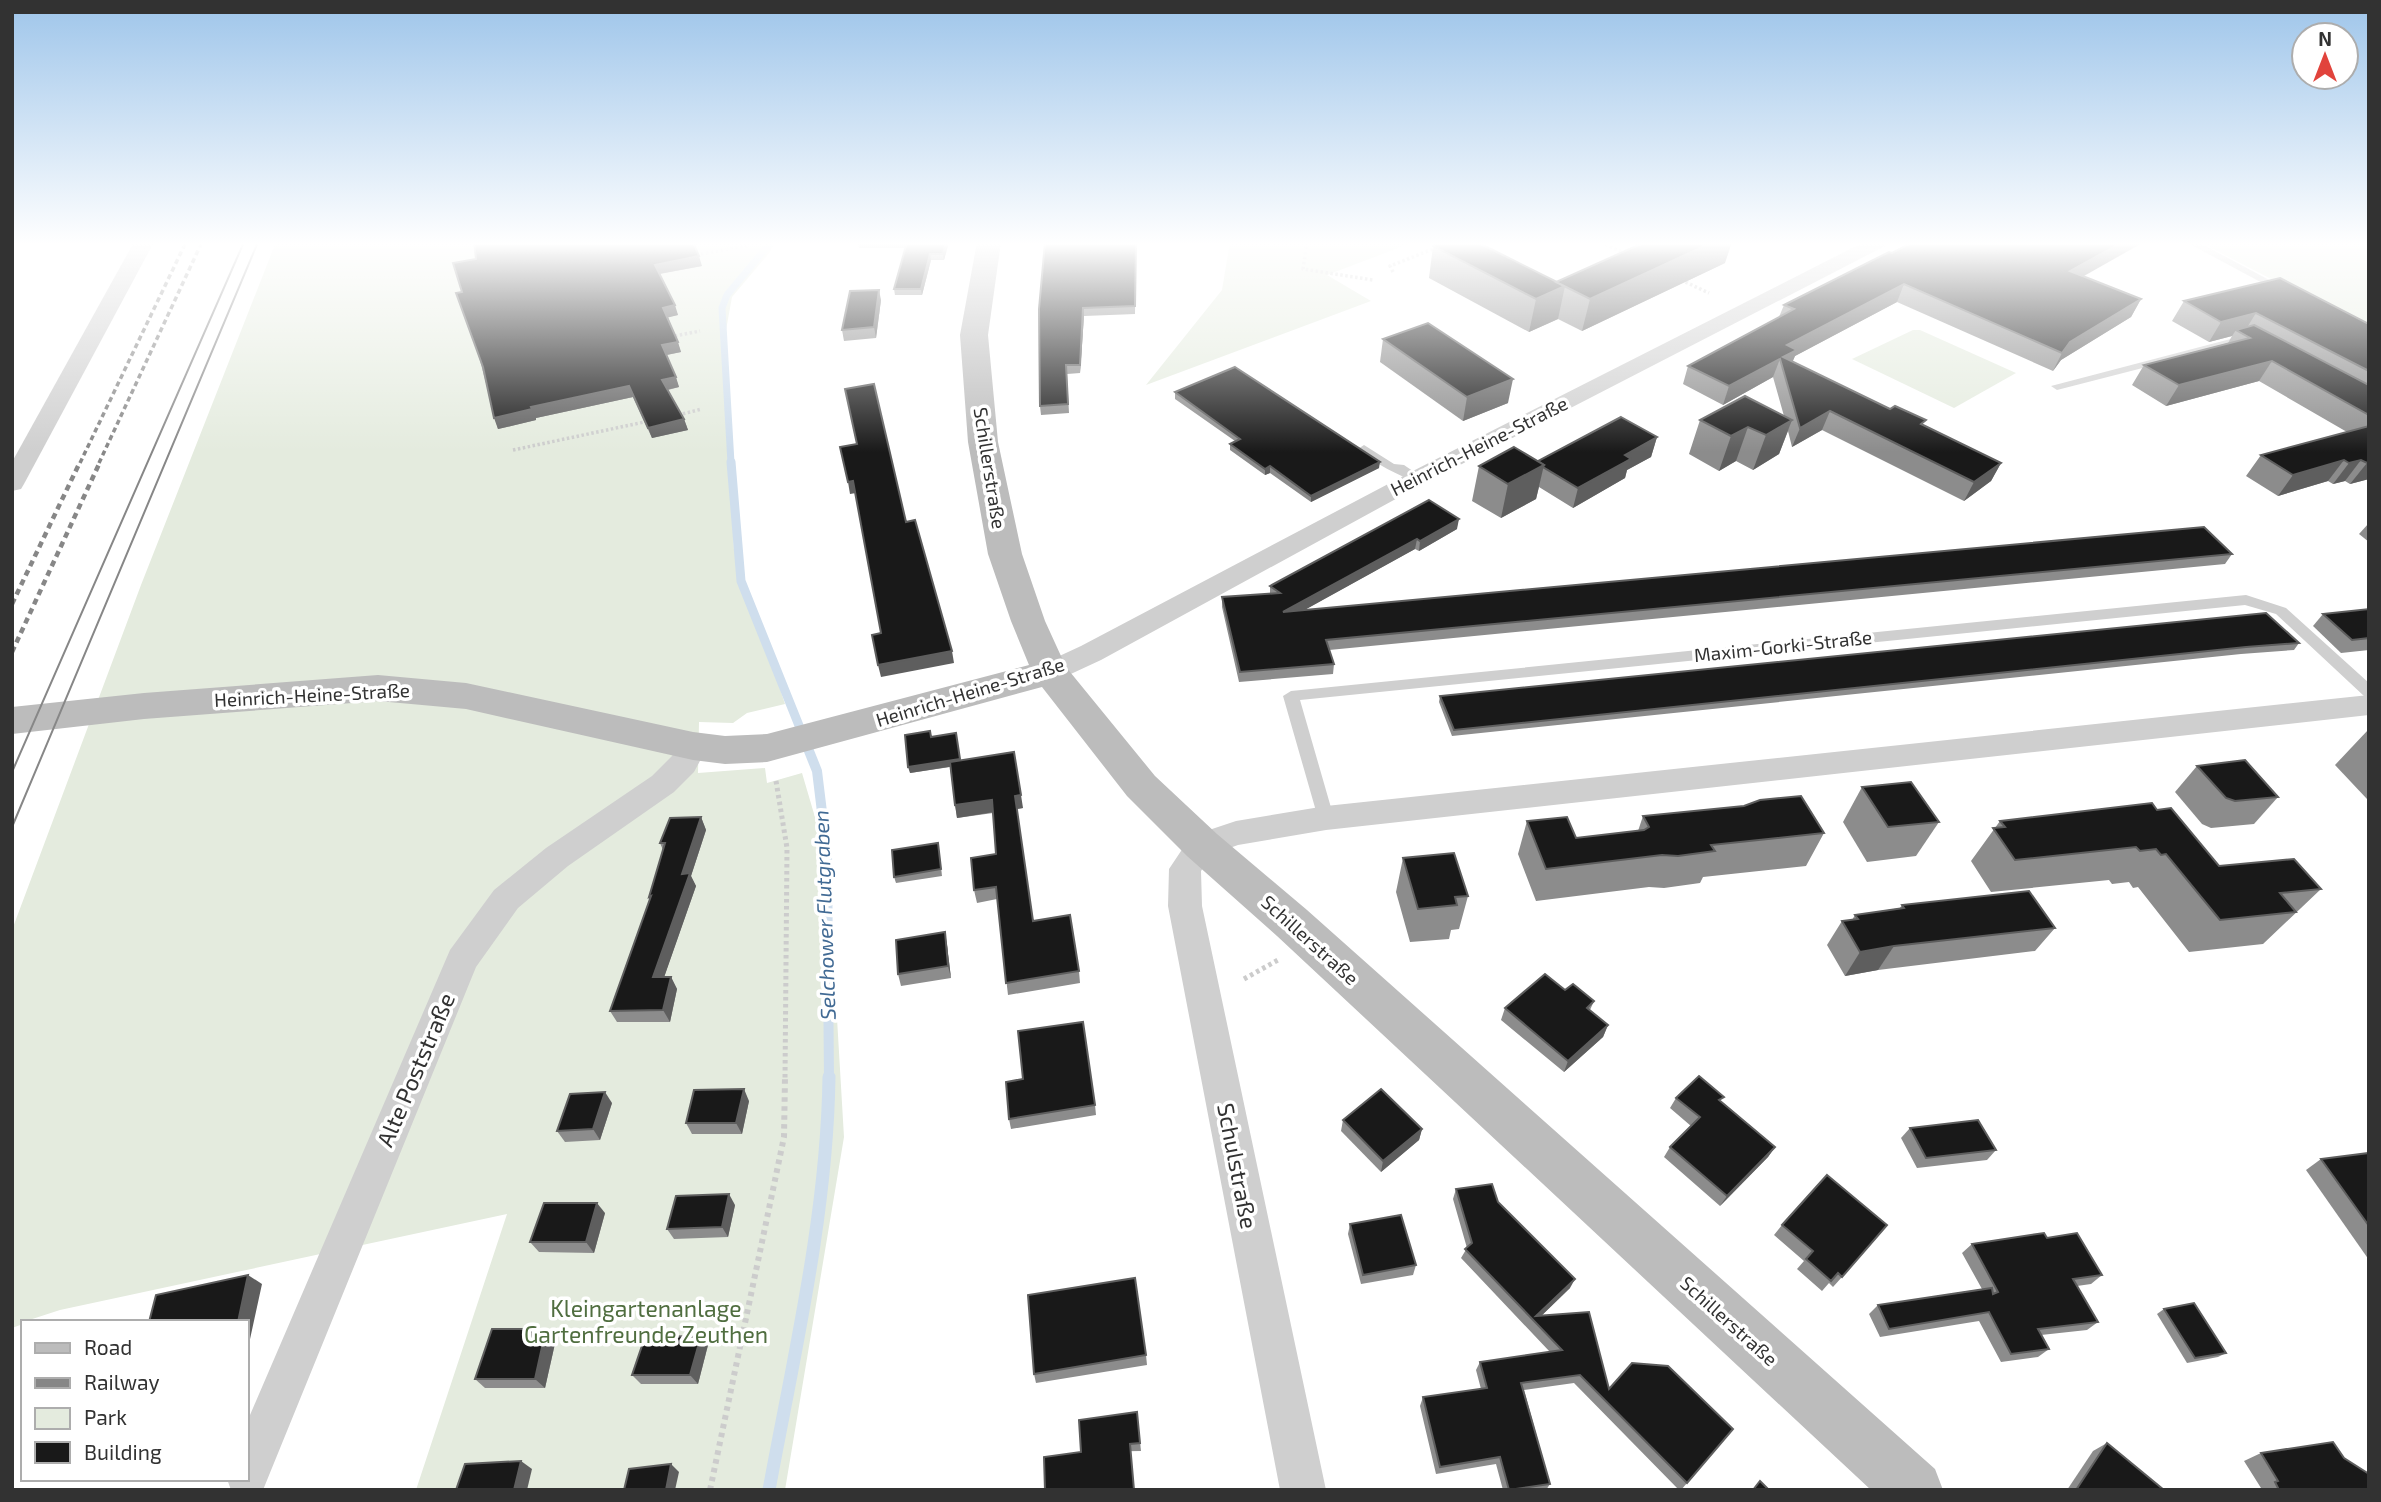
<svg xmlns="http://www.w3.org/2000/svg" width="2381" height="1502" font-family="'Exo 2',sans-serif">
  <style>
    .green { fill: #e4ebde }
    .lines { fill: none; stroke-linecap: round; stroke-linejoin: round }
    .stream-far3 { stroke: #cfdeed; stroke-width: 7 }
    .stream-far2 { stroke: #cfdeed; stroke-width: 9 }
    .stream-far1 { stroke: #cfdeed; stroke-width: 10 }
    .stream { stroke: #cfdeed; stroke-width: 13 }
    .path-far2 { stroke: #ccc; stroke-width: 3.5; stroke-dasharray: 2.5 2.5; stroke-linecap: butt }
    .path-far1 { stroke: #ccc; stroke-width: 5; stroke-dasharray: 3.5 3.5; stroke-linecap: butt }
    .path { stroke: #ccc; stroke-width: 6; stroke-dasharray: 4.5 4.5; stroke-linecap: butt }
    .lane { fill: #cfcfcf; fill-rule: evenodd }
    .street { fill: #cfcfcf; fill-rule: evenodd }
    .secondary { fill: #bcbcbc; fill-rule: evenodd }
    .tram { stroke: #878787; stroke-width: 2 }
    .rail-far1 { stroke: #878787; stroke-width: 3.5; stroke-dasharray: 5 3.5; stroke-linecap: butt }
    .rail { stroke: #878787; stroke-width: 4.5; stroke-dasharray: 6 4.5; stroke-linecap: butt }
    .wall { fill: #8c8c8c }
    .shaded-wall { fill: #5e5e5e }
    .building { fill: #191919; stroke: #5e5e5e; stroke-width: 2 }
    .labels { text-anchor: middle; stroke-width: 7; stroke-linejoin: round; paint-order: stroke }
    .street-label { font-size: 19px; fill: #323232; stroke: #fff }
    .water-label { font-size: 21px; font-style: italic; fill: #416a94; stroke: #fff }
    .near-street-label { font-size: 23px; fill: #323232; stroke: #fff }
    .near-park-label { font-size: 23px; fill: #506e40; stroke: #fff }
  </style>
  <rect width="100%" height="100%" fill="#fff"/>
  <g class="green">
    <polygon points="276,242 775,242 770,252 732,297 724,341 734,550 785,704 747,713 733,723 699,722 698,773 765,768 767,783 802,773 817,824 830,899 844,1137 785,1490 416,1490 507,1214 60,1310 23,1322 23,1324 12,1328 12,930 141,585"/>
    <polygon points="1230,242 1414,242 1327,275 1371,301 1146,385 1222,290"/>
    <polygon points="2200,242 2369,242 2369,330"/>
    <polygon points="1913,330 1920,330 2016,373 1954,408 1852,359"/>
  </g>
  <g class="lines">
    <polyline class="stream-far3" points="731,463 722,308 727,295 771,242"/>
    <polyline class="stream-far2" points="731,462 741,581 804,738"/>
    <polyline class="stream-far1" points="803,736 817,771 827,853 829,1079"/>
    <path class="stream" d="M769 1490C794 1354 827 1216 829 1077"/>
    <g class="path-far2">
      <polyline points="1307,242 1303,269 1373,280"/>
      <polyline points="1601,242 1626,254"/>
      <polyline points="696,255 747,246"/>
      <polyline points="1393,272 1390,266 1438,247"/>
      <polyline points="1681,280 1709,293"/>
      <polyline points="670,337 700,331"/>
      <polyline points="678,415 702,409"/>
      <polyline points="513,450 649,421"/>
    </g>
    <g class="path-far1">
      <polyline points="776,781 787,848 785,1079"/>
      <polyline points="1244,979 1278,960"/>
    </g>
    <polyline class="path" points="710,1490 784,1137 785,1077"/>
    <g class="lane">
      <polygon points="2186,242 2198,242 2290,291 2281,293"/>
      <polygon points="2242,336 2251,340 2251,344 2240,343 2057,390 2051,386"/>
      <path d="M1364 445 1394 464 1404 465 1423 478 1417 482C1396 475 1378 464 1360 452L1358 449Z"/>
      <polygon points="2246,595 2286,608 2369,683 2369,697 2364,696 2276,614 2245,605 1300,700 1334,818 1332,822 1320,822 1318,818 1283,696 1291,691"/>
    </g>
    <g class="street">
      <polygon points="134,242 154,242 24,484 21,489 12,491 12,462"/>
      <polygon points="1864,242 1888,242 1885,246 1425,483 1101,660 1060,679 1050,682 1040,679 1036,672 1040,665 1081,646 1409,473"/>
      <polygon points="2369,695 2369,715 1326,830 1238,845 1213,854 1201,871 1202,906 1326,1490 1280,1490 1168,906 1169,869 1191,836 1236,821 1326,806"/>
      <polygon points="693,735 703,738 708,746 694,772 674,792 568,866 518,908 476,967 263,1490 231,1490 227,1479 247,1479 247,1422 450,950 494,890 546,848 652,776 672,756 683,738"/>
    </g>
    <polygon class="secondary" points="977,242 1001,242 988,335 998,442 1022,554 1045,621 1066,667 1155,776 1217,834 1307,910 1935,1469 1943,1490 1871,1490 1277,936 1187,856 1127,796 1042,687 767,762 725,764 693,760 466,709 378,701 144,719 12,734 12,707 144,693 378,675 466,683 693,732 725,736 767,734 1029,665 1011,621 988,554 968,442 960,335"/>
    <g class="tram">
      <polyline points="12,772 244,242"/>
      <polyline points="12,827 258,242"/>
    </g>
    <g class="rail-far1">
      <polyline points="80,463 186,242"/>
      <polyline points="99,463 202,242"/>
    </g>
    <g class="rail">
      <polyline points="12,604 80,462"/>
      <polyline points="12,652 100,462"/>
    </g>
  </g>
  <g class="wall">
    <polygon points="858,242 949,242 944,260 931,260 922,295 895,295 894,289 905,248 859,248"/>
    <polygon points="1045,242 1136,242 1135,314 1084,316 1080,373 1067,374 1069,413 1041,415 1040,406"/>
    <polygon points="1433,246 1556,282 1725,263 1582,331 1558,319 1529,332 1429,278"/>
    <polygon points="1892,253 2083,277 2141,299 2131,317 2061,360 2053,371 1897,302 1795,356 1792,362 2001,463 1991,481 1964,501 1822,430 1792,447 1788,431 1779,454 1753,470 1736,461 1719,471 1689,454 1700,420 1784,416 1773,377 1723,405 1683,384 1688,366 1779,317 1784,305"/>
    <polygon points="476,259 702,266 660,274 678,315 668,317 681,352 667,355 679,387 668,390 684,419 688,430 652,438 633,397 536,418 536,420 498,429 462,292"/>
    <polygon points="881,300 876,338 844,341 842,330"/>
    <polygon points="2184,301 2369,324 2369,479 2350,484 2345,481 2333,484 2328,481 2278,496 2246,476 2261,455 2347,432 2259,381 2166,406 2132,385 2144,365 2228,343 2232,336 2209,342 2172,321"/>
    <polygon points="1383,339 1508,403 1463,421 1380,362"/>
    <polygon points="1175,392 1379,468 1311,502 1270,473 1265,475 1230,450 1230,444 1235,441 1175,399"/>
    <polygon points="1657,437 1651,457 1627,470 1625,478 1573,508 1539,487 1536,499 1501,518 1472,501 1479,466 1538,461"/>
    <polygon points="1429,500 1457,529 1419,551 1415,549 1304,610 2232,554 2225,564 1329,650 1334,664 1333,674 1239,682 1222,607 1222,597 1270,594 1270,586"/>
    <polygon points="2369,523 2369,542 2359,534"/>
    <polygon points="2369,609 2369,650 2341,653 2313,626 2323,614"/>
    <polygon points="2299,643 2294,650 2241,654 1452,736 1439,702 1440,696"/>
    <polygon points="2368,730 2369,730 2369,799 2367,799 2335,765"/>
    <polygon points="956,733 960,760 1023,808 1017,809 1033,921 1079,971 1080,983 1008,995 997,899 977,903 974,890 996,854 993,813 957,818 950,767 910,773 931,737"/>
    <polygon points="2197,766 2278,797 2254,824 2211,828 2202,824 2175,792"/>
    <polygon points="1862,787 1939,822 1916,856 1867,862 1843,822"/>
    <polygon points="2157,810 2219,866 2321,889 2263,944 2189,952 2138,887 2133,888 2129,882 2112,884 2109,880 1991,892 1971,861 2000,821"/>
    <polygon points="1643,816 1824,833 1806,866 1703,877 1700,883 1664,888 1649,887 1536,901 1518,854 1527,821 1576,838 1638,831"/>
    <polygon points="701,817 706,830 691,876 696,886 664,977 671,977 677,989 670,1022 617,1022 610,1011 650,900 649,897 663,850 660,843"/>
    <polygon points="939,849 942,876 896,883 894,877"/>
    <polygon points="1403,858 1468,896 1459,929 1451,930 1449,939 1410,942 1396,892"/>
    <polygon points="1902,905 2055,928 2035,951 1878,970 1845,976 1827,945 1842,921 1852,920 1855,915 1900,908"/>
    <polygon points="947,945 951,978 901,986 898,974"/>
    <polygon points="1565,990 1594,1001 1590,1010 1608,1025 1603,1037 1564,1072 1501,1020 1505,1008"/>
    <polygon points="1676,1098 1721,1101 1775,1147 1768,1157 1720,1206 1664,1157 1670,1147 1691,1126 1670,1108"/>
    <polygon points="749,1101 742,1134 692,1134 686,1123"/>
    <polygon points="612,1103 600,1140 565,1142 557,1131"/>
    <polygon points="1095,1105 1096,1115 1011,1129 1009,1119"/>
    <polygon points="1343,1120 1422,1129 1419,1140 1381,1172 1341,1131"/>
    <polygon points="1910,1128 1996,1150 1987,1160 1917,1168 1901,1138"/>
    <polygon points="2369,1153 2369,1260 2306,1170 2321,1159"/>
    <polygon points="1456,1189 1498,1202 1570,1288 1541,1316 1609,1389 1687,1483 1681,1490 1679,1490 1574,1383 1524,1390 1550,1484 1546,1490 1503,1490 1496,1464 1436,1474 1420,1406 1423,1397 1481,1389 1476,1370 1480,1362 1550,1352 1461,1258 1467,1248 1453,1199"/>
    <polygon points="735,1205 728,1237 674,1239 667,1229"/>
    <polygon points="605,1213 594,1253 539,1252 530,1242"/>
    <polygon points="1350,1224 1416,1265 1413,1275 1361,1284 1348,1234"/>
    <polygon points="1782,1225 1842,1277 1833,1287 1829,1283 1822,1291 1797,1269 1804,1261 1774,1235"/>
    <polygon points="2047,1238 2102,1275 2091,1284 2077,1286 2098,1322 2087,1330 2041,1335 2049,1349 2038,1357 2001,1362 1979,1321 1880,1337 1869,1314 1878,1305 1982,1289 1962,1253 1972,1244"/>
    <polygon points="2164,1309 2226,1353 2218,1357 2187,1363 2157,1314"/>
    <polygon points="556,1339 545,1388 485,1388 475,1379"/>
    <polygon points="708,1345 698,1384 641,1384 632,1375"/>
    <polygon points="1146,1355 1147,1365 1036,1383 1034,1374"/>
    <polygon points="1137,1412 1141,1451 1081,1452"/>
    <polygon points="2107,1443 2164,1490 2067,1490 2093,1451"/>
    <polygon points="2261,1453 2344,1458 2369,1490 2258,1490 2261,1488 2244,1461"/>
  </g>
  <g class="shaded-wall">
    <polygon points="946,242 949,242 944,260 943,254"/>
    <polygon points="1713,242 1732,242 1725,263 1582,331 1590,299"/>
    <polygon points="2123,242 2144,242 2061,289 2070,271"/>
    <polygon points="930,254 931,260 922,295 921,289"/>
    <polygon points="699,256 702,266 658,274 655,265"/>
    <polygon points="1904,284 1897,302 1795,356 1790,368 1781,363 1787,345"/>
    <polygon points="1565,286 1558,319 1529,332 1536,299"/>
    <polygon points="879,290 881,300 876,338 874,327"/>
    <polygon points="2141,299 2131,317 2061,360 2053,371 2062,353 2070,342"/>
    <polygon points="675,305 678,315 666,318 663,308"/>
    <polygon points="1083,308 1084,316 1080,373 1080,365"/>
    <polygon points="2256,313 2243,334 2236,330 2232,336 2209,342 2221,322"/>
    <polygon points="678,342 681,352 666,355 662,345"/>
    <polygon points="1780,359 1773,377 1723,405 1729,386"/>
    <polygon points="2272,361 2259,381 2166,406 2179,385"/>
    <polygon points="676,377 679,387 666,390 662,380"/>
    <polygon points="1513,379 1508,403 1463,421 1467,397"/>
    <polygon points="629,386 633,397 536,418 536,420 498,429 494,418 531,407"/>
    <polygon points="1830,411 1822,430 1792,447 1800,428"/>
    <polygon points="684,419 688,430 652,438 648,428"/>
    <polygon points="1792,420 1779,454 1753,470 1766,435"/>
    <polygon points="1748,427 1736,461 1719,471 1731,436"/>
    <polygon points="1657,437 1651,457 1627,470 1625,478 1573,508 1578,488 1625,455"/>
    <polygon points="2344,460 2328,481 2278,496 2293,475"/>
    <polygon points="2361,460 2345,481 2333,484 2349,463"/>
    <polygon points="1380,462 1379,468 1311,502 1311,496"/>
    <polygon points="2369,462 2369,479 2350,484 2367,463"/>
    <polygon points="2001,463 1991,481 1964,501 1974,482"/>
    <polygon points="1544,465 1536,499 1501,518 1508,484"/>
    <polygon points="1270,466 1270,473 1265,475 1265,469"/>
    <polygon points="853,481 856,493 850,494 848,482"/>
    <polygon points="1459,519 1457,529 1419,551 1420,541"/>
    <polygon points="1417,539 1415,549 1283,622 1283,612"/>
    <polygon points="952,651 954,663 881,677 878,665"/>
    <polygon points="956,733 961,765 910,773 908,767"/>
    <polygon points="1021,795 1023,808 1017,809 1015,796"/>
    <polygon points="992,800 994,812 957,818 955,805"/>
    <polygon points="701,817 706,830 691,876 696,886 660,989 653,977 682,874"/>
    <polygon points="945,932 947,945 951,978 948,966"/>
    <polygon points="1894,946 1878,970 1845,976 1860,952"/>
    <polygon points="671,977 677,989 670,1022 663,1010"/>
    <polygon points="1608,1025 1603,1037 1564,1072 1568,1061"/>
    <polygon points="744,1089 749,1101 742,1134 736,1123"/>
    <polygon points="605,1092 612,1103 600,1140 593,1129"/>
    <polygon points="1422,1129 1419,1140 1381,1172 1383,1161"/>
    <polygon points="1775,1147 1768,1157 1720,1206 1727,1196"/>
    <polygon points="729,1194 735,1205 728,1237 722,1227"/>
    <polygon points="597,1203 605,1213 594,1253 586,1242"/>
    <polygon points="248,1275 262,1284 247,1353 247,1322 238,1322"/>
    <polygon points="1575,1279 1570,1288 1535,1322 1536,1316"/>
    <polygon points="546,1329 556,1339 545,1388 535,1379"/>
    <polygon points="701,1336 708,1345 698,1384 690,1375"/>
    <polygon points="521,1461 532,1469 527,1490 514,1490"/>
    <polygon points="671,1464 679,1472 675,1490 666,1490"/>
  </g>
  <g class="building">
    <polygon points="474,242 693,242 699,256 655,265 675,305 663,308 678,342 662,345 676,377 662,380 684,419 648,428 629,386 531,407 532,409 494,418 483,367 456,293 462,292 453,263 476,259"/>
    <polygon points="858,242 902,242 858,243"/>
    <polygon points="907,242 946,242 943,254 930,254 921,289 894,289"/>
    <polygon points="1045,242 1136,242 1135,306 1083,308 1080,365 1066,365 1068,404 1040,406 1039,309"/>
    <polygon points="1436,242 1477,242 1565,286 1536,299 1433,246"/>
    <polygon points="1645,242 1713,242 1590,299 1556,282"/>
    <polygon points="1913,242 2123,242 2070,271 2141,299 2070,342 2062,353 1904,284 1787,345 1797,350 1783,357 1890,409 1895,406 1926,420 1921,424 2001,463 1974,482 1830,411 1800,428 1780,359 1729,386 1688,366 1794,309 1784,305 1889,252 1892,253"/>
    <polygon points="2280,278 2369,324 2369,371 2256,313 2221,322 2184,301"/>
    <polygon points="879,290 874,327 842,330 850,291"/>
    <polygon points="1428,323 1513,379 1467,397 1383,339"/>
    <polygon points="2254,325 2369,385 2369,415 2272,361 2179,385 2144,365 2250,338 2236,330"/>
    <polygon points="1235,367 1380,462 1311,496 1270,466 1265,469 1230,444 1240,439 1175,392"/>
    <polygon points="874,384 906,522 915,520 952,651 878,665 872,635 881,633 853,481 848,482 840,447 857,444 845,389"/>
    <polygon points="1745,396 1792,420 1766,435 1748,427 1731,436 1700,420"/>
    <polygon points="1621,417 1657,437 1625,455 1631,459 1578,488 1543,467 1544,465 1538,461"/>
    <polygon points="2369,426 2369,462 2367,463 2361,460 2349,463 2344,460 2293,475 2261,455"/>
    <polygon points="1514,447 1544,465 1508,484 1479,466"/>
    <polygon points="1429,500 1459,519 1420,541 1417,539 1283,612 2204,527 2232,554 1326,640 1334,664 1240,672 1222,597 1280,593 1270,586"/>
    <polygon points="2369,609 2369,638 2352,640 2323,614"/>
    <polygon points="2266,613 2299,643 2246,647 1454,730 1440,696"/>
    <polygon points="930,731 931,737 956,733 960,759 908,767 905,735"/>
    <polygon points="1014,752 1021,795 1015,796 1033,921 1070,915 1079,971 1006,983 996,887 974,890 971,858 996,854 992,800 955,805 950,762"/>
    <polygon points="2245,760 2278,797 2235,801 2226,798 2197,766"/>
    <polygon points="1911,782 1939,822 1888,827 1862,787"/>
    <polygon points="1801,796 1824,833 1711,845 1715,851 1678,856 1662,855 1546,869 1527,821 1567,817 1576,838 1644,830 1649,827 1643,816 1744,806 1760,800"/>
    <polygon points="2152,803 2157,810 2171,808 2219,866 2294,859 2321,889 2280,893 2296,912 2220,920 2166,854 2161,855 2156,849 2140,851 2136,847 2015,860 1993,828 2005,827 2000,821"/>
    <polygon points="701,817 682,874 690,873 653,977 671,977 663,1010 610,1011 651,896 649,897 665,843 660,843 670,818"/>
    <polygon points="938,843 941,869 894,877 892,850"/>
    <polygon points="1454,853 1468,896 1455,897 1457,905 1418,909 1403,858"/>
    <polygon points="2029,891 2055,928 1894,946 1860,952 1842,921 1858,919 1855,915 1904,908 1902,905"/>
    <polygon points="945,932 948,966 898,974 896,940"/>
    <polygon points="1545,974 1565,990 1573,984 1594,1001 1587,1008 1608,1025 1568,1061 1505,1008"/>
    <polygon points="1083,1022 1095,1105 1009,1119 1006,1082 1023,1079 1018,1031"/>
    <polygon points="1699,1076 1724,1097 1719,1100 1775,1147 1727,1196 1670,1147 1700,1117 1676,1098"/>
    <polygon points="744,1089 736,1123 686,1123 694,1090"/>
    <polygon points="1381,1089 1422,1129 1383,1161 1343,1120"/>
    <polygon points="605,1092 593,1129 557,1131 570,1094"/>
    <polygon points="1978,1120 1996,1150 1926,1158 1910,1128"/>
    <polygon points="2369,1153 2369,1226 2321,1159"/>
    <polygon points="1827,1175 1887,1225 1842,1277 1838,1273 1831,1281 1806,1259 1813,1251 1782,1225"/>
    <polygon points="1492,1184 1498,1202 1575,1279 1536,1316 1589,1312 1609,1389 1632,1363 1668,1366 1733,1429 1687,1483 1580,1375 1521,1383 1550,1484 1509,1490 1500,1457 1440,1467 1423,1397 1487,1388 1480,1362 1562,1350 1465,1249 1472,1243 1456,1189"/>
    <polygon points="729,1194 722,1227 667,1229 676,1196"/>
    <polygon points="544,1203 597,1203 586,1242 530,1242"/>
    <polygon points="1401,1215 1416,1265 1363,1275 1350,1224"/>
    <polygon points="2044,1233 2047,1238 2077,1233 2102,1275 2073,1279 2098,1322 2038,1329 2049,1349 2011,1354 1989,1312 1889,1329 1878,1305 1992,1288 1993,1294 1998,1292 1972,1244"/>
    <polygon points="248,1275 238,1322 149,1322 156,1295"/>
    <polygon points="1135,1278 1146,1355 1034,1374 1028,1295"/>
    <polygon points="2194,1303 2226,1353 2195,1358 2164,1309"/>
    <polygon points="492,1329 546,1329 535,1379 475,1379"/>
    <polygon points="701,1336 690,1375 632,1375 645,1337"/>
    <polygon points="1137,1412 1140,1443 1130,1444 1134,1490 1045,1490 1044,1457 1081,1452 1079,1420"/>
    <polygon points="2333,1442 2344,1458 2369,1474 2369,1490 2279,1490 2275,1482 2278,1481 2261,1453"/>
    <polygon points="2107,1443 2164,1490 2076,1490"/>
    <polygon points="521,1461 514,1490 456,1490 465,1464"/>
    <polygon points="671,1464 666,1490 624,1490 629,1469"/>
    <polygon points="1760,1481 1769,1490 1753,1490"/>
  </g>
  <linearGradient id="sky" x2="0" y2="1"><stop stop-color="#9ec5ea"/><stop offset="0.54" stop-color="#fff"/><stop offset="1" stop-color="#fff" stop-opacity="0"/></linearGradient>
  <rect width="2381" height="452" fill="url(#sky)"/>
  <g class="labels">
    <g class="street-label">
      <text transform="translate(1479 446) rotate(-27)" y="7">Heinrich-Heine-Straße</text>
      <text transform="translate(990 468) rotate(81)" y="7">Schillerstraße</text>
      <text transform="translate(1783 646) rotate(-6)" y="7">Maxim-Gorki-Straße</text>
      <text transform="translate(970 692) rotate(-17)" y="7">Heinrich-Heine-Straße</text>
      <text transform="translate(312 695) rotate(-3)" y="7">Heinrich-Heine-Straße</text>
      <text transform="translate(1310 940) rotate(42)" y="7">Schillerstraße</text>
      <text transform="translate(1729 1321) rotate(42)" y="7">Schillerstraße</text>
    </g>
    <g class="water-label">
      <text transform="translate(825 915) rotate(-92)" y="7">Selchower Flutgraben</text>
    </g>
    <g class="near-street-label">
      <text transform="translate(416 1070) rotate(-67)" y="8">Alte Poststraße</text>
      <text transform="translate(1237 1166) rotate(79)" y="8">Schulstraße</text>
    </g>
    <g class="near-park-label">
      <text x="646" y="1317">Kleingartenanlage<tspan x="646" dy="26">Gartenfreunde Zeuthen</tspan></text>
    </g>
  </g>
  <rect width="2381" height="1502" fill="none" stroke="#323232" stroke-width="28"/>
  <rect x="21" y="1320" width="228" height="161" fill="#ffffff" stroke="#adadad" stroke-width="2"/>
  <rect x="35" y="1343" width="35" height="10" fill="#bcbcbc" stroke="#adadad" stroke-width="2"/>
  <text x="84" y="1355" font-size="21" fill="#323232">Road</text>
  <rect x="35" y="1378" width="35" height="10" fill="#878787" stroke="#adadad" stroke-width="2"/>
  <text x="84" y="1390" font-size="21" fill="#323232">Railway</text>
  <rect x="35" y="1408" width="35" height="21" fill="#e4ebde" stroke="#adadad" stroke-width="2"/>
  <text x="84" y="1425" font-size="21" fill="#323232">Park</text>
  <rect x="35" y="1442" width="35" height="21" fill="#191919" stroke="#adadad" stroke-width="2"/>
  <text x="84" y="1460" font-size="21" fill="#323232">Building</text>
  <g transform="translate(2325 56)"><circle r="33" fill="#ffffff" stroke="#adadad" stroke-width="2"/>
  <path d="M0-5L12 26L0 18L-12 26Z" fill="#e1433c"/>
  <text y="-10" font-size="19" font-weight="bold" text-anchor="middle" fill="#323232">N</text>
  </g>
</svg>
